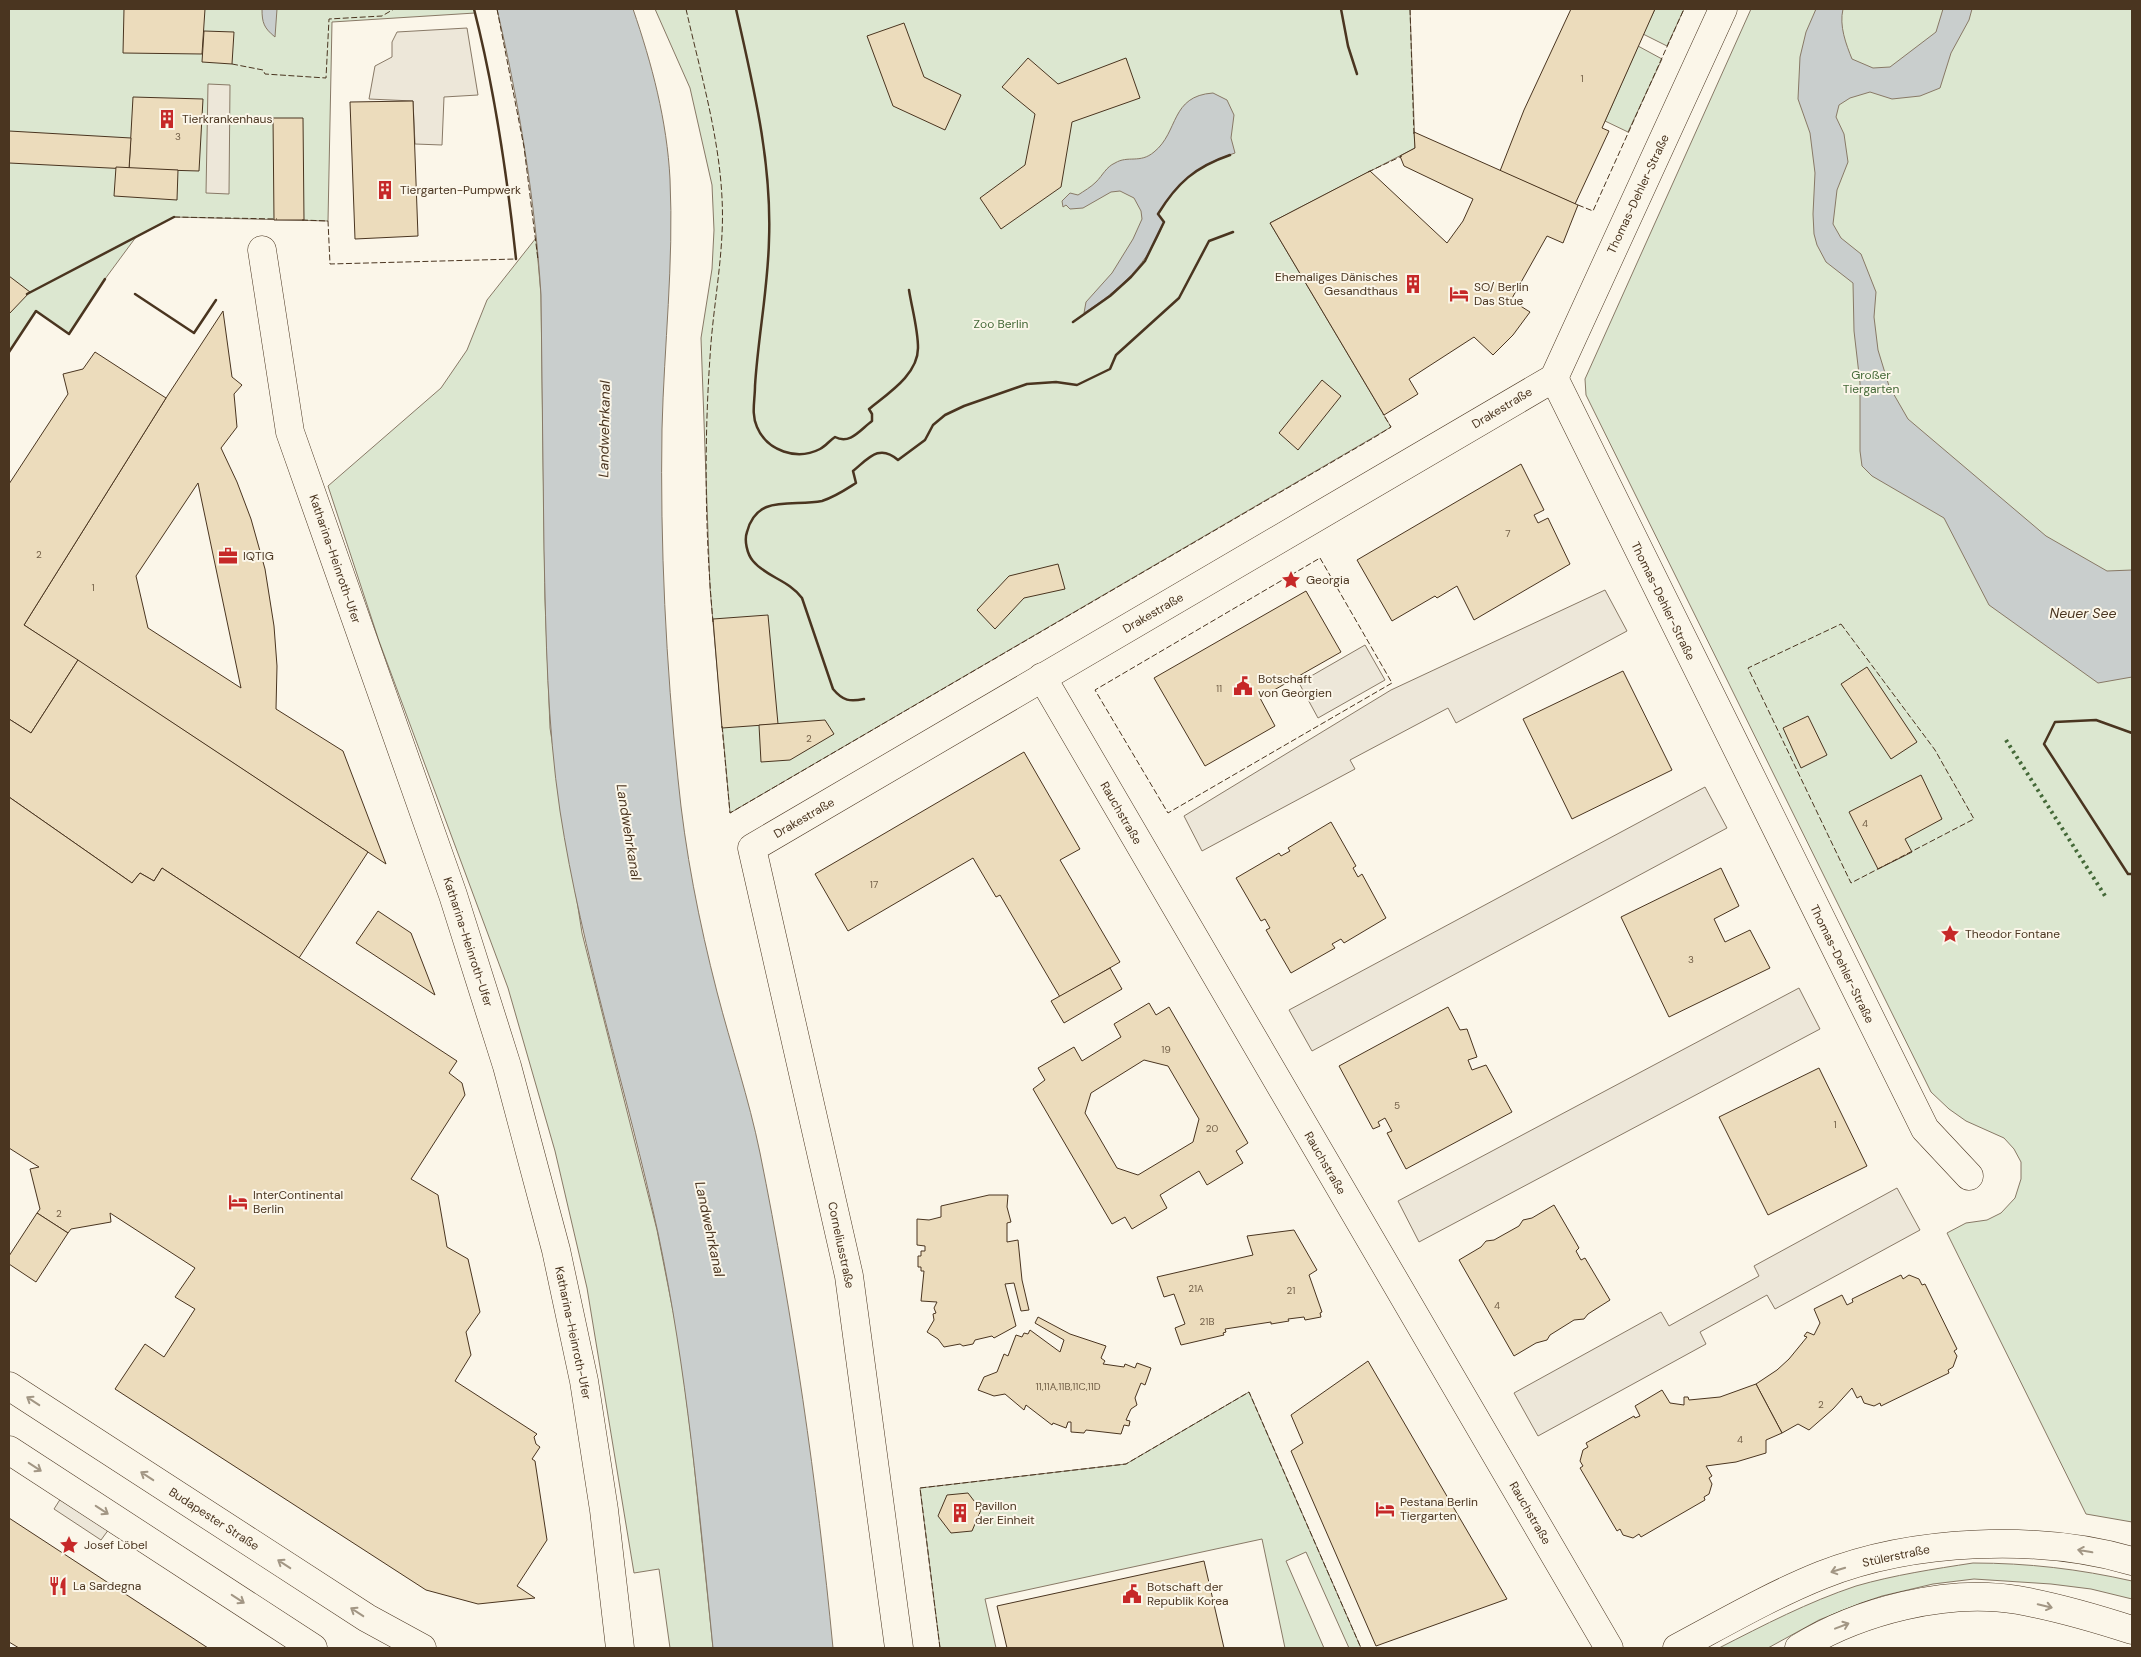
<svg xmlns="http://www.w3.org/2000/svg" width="2141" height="1657" font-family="'DM Sans',sans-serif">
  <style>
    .green { fill: #dce7d0; stroke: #887966 }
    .parking { fill: #ede7d9; stroke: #887966 }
    .water { fill: #c9cecd; stroke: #887966 }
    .building { fill: #ecdcbc; stroke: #4a3520; fill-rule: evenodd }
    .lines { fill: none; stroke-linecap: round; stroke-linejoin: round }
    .street-casing { stroke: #4a3520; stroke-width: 29 }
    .secondary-casing { stroke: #4a3520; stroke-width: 29 }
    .street { stroke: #fbf6e9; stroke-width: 28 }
    .secondary { stroke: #fbf6e9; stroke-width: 28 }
    .hedge { stroke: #436837; stroke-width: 4; stroke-dasharray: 2.5 4; stroke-linecap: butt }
    .fence { stroke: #4a3520; stroke-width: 1; stroke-dasharray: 6 2.5; stroke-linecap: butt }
    .wall { stroke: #4a3520; stroke-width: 2.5 }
    .oneway { stroke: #a29684 }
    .labels { text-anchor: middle; stroke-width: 4; stroke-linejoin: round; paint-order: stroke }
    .number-label { font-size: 10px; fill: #725f47 }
    .poi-label { font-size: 12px; fill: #4a3520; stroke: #fbf6e9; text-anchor: start }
    .street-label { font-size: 12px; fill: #4a3520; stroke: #fbf6e9 }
    .park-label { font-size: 12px; fill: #436837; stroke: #fbf6e9 }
    .water-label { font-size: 14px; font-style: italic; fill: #4a3520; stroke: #fbf6e9 }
  </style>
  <rect width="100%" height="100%" fill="#fbf6e9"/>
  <g class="green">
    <polygon points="9,9 474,9 475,13 332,22 328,221 174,217 136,237 105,279 69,334 36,311 9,352"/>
    <polygon points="655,9 1410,9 1415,148 1270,223 1391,427 730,813 710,588 701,338 712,269 714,230 712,185 690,88"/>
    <polygon points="1655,9 1684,9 1667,46 1643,34"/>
    <polygon points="1751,9 2132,9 2132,1522 2086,1514 1947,1233 1966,1223 1987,1220 2001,1213 2015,1198 2021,1179 2021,1162 2014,1149 2004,1138 1966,1121 1949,1109 1931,1092 1586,395 1585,379"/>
    <polygon points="1638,46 1662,59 1628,132 1605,121"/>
    <polygon points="536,238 541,295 545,599 550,728 582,933 657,1230 679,1341 692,1444 713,1648 670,1648 659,1569 634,1573 587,1288 555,1151 508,988 379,641 328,486 441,388 467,350 487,300"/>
    <polygon points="1249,1392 1361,1648 1349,1648 1306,1552 1286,1561 1324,1648 1285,1648 1262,1539 985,1599 996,1648 940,1648 920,1488 1126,1464"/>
    <path d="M1973 1563C2028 1563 2079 1569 2132 1581V1599L2091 1589 2051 1584 1974 1579 1933 1584 1882 1596 1861 1603 1819 1620 1768 1648H1719C1764 1625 1808 1602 1856 1586 1894 1575 1934 1569 1973 1563Z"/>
  </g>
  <g class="parking">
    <polygon points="467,28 478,95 444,97 442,145 415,144 413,101 369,99 375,66 392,57 392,42 397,32"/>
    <polygon points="208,84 230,85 229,194 206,193"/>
    <polygon points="1605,590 1627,631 1456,723 1448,708 1350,760 1355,769 1202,851 1184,816 1391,690"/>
    <polygon points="1365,645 1385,680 1318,718 1299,683"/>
    <polygon points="1705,787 1727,828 1312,1051 1289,1010"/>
    <polygon points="1799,988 1820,1029 1419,1242 1398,1201"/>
    <polygon points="1897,1188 1920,1230 1775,1309 1767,1295 1700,1332 1706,1344 1538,1436 1514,1393 1661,1312 1669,1326 1759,1276 1754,1266"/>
    <polygon points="61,1498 109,1529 101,1540 54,1509"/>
  </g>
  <g class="water">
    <path d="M262 9H277L275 37C264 28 262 23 262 9Z"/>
    <path d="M497 9H633C652 64 667 121 670 179 674 263 664 346 662 429 660 544 666 665 678 779 685 851 699 922 717 992 731 1046 749 1099 760 1153 793 1317 817 1482 833 1648H713C699 1509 687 1370 658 1233 627 1091 582 954 560 811 547 724 546 637 544 550 543 465 542 380 541 295 535 199 519 103 497 9Z"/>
    <path d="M1816 9H1843C1839 26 1846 44 1852 59L1873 68 1890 67 1936 32 1943 9H1972L1969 20 1951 53 1940 88 1920 96 1892 99 1870 92 1850 98 1839 105 1836 117 1844 134 1848 162 1837 190 1833 224 1841 238 1861 254 1876 292 1874 317 1878 350 1889 386 1908 419 2046 536 2107 571 2132 570V677L2098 683 1989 605 1944 518 1872 476 1862 466 1860 451V383L1854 331 1853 283 1826 262 1817 245 1814 234 1813 214 1815 173 1810 133 1798 99 1800 57 1806 32Z"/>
    <path d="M1213 93 1227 100 1234 115 1231 138 1235 153C1198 165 1178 181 1158 214L1164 222C1149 263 1120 290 1084 313L1086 302 1112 273 1133 239 1142 219 1141 211 1134 198 1120 191 1111 192 1083 208 1070 209 1066 205 1063 207 1062 201 1070 193 1078 195C1084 191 1091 187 1096 182 1103 175 1106 167 1115 163 1128 155 1140 164 1154 152 1179 132 1170 96 1213 93Z"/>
  </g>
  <g class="building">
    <polygon points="124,9 205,9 202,54 123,53"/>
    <polygon points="1571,9 1655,9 1602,128 1609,131 1575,204 1500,171 1524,110"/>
    <polygon points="904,23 924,77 961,95 945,130 893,106 867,36"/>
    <polygon points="204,31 234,32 232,64 202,62"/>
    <polygon points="1028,58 1058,84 1126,58 1140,98 1072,122 1061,187 1001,229 980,198 1025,165 1035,114 1002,87"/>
    <polygon points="133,97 203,99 199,171 129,169"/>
    <polygon points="413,101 418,236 355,239 350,102"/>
    <polygon points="273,118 303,118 304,220 274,220"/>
    <polygon points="9,131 131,138 129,169 9,163"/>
    <polygon points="1414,132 1578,205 1563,243 1547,236 1511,300 1530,312 1513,335 1493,355 1474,337 1409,379 1418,394 1384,415 1270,223 1370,171 1447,243 1463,221 1473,199 1404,166 1400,156 1415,148"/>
    <polygon points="116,167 178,170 177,200 114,196"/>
    <polygon points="9,276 30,292 9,314"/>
    <path d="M223 311 232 377 242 385 234 394 237 427 221 448 237 482 251 519 265 569 274 626 277 666 276 709 343 751 386 864 24 625 166 398ZM198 483 241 688 148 628 136 576Z"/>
    <polygon points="95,352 166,398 24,625 78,660 31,733 9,719 9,484 68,394 63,374 83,369"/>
    <polygon points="1322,380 1341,396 1298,450 1279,433"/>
    <polygon points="1521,464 1544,510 1534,515 1538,523 1548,518 1570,564 1474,620 1457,586 1437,598 1435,596 1392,621 1357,560"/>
    <polygon points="1058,564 1065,589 1024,598 995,629 977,610 1009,576"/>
    <polygon points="1306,591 1341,652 1260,698 1275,726 1205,766 1154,678"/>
    <polygon points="768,615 778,724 722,728 713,619"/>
    <polygon points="78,660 368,852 299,958 162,868 154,881 140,873 132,883 9,797 9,719 31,733"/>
    <polygon points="1867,667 1917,742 1891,759 1841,684"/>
    <polygon points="1623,671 1672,770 1572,819 1523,719"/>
    <polygon points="1808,716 1827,755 1801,768 1783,728"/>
    <polygon points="825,720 834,734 790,760 761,762 759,725"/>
    <polygon points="1024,752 1080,849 1060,860 1120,962 1060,997 1000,895 996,897 973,858 848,931 815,874"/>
    <polygon points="1921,775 1942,819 1905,839 1912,852 1878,869 1849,812"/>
    <polygon points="9,797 132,883 140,873 154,881 162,868 457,1061 449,1073 462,1083 465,1095 411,1179 438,1195 447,1247 468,1259 480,1312 466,1332 471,1355 455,1381 537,1434 534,1437 536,1444 540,1447 532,1459 535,1461 547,1540 517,1586 535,1598 478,1604 426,1590 115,1389 145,1344 164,1357 195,1309 175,1297 195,1268 110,1213 111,1222 71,1229 68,1233 37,1213 40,1209 30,1169 39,1167 9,1148"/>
    <polygon points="1331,822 1356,866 1353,868 1358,877 1362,874 1386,918 1344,943 1341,939 1332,944 1335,948 1291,973 1266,930 1270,928 1265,919 1261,921 1236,878 1279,853 1281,856 1290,851 1288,848"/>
    <polygon points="1721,868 1739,906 1714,919 1725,942 1750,930 1770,968 1669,1017 1621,917"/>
    <polygon points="378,911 411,933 435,995 356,943"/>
    <polygon points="1110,968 1122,989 1064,1023 1051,1001"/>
    <path d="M1149 1003 1156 1015 1169 1007 1248 1143 1236 1151 1243 1163 1207 1185 1199 1171 1160 1195 1167 1208 1132 1229 1125 1217 1112 1224 1033 1089 1045 1080 1038 1068 1074 1047 1082 1061 1121 1037 1114 1024ZM1144 1060 1168 1066 1199 1119 1193 1142 1138 1175 1117 1168 1085 1113 1091 1093Z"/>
    <polygon points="1448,1007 1460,1030 1467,1029 1477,1057 1468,1060 1472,1070 1486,1065 1512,1112 1406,1169 1387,1133 1392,1131 1385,1118 1378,1122 1380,1126 1373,1129 1339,1066"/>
    <polygon points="1819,1068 1867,1166 1768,1215 1719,1117"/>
    <polygon points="989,1195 1008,1195 1007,1207 1011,1222 1007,1223 1007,1242 1018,1240 1022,1280 1029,1310 1021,1311 1014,1283 1005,1284 1016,1326 994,1338 992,1336 975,1340 973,1344 963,1346 960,1344 944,1347 938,1339 927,1332 934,1320 933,1314 936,1313 934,1308 937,1302 921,1301 924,1271 921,1271 921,1267 918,1267 918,1256 921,1256 921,1251 925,1251 925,1246 917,1245 917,1219 929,1220 941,1217 941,1206"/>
    <polygon points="1554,1205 1579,1248 1576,1251 1581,1260 1585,1258 1610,1300 1588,1314 1584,1319 1574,1320 1550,1335 1547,1340 1536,1343 1514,1356 1459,1260 1481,1247 1486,1241 1494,1240 1519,1226 1523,1220 1532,1218"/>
    <polygon points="37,1213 68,1233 36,1282 9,1264 9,1256"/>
    <polygon points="1294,1230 1317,1270 1309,1275 1322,1312 1320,1313 1321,1317 1305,1320 1304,1317 1288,1319 1289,1321 1271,1324 1271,1322 1225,1329 1226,1332 1223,1333 1224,1335 1181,1345 1175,1328 1185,1324 1174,1294 1164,1297 1157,1277 1253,1255 1247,1236"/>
    <polygon points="1901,1275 1903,1279 1909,1275 1919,1279 1922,1285 1925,1284 1957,1349 1954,1351 1957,1356 1953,1367 1948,1370 1949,1373 1881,1406 1880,1403 1874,1406 1864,1403 1861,1396 1857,1398 1852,1388 1833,1409 1809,1430 1798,1424 1782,1433 1756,1384 1777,1370 1789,1359 1807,1337 1804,1336 1807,1332 1814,1335 1820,1323 1814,1309 1842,1295 1847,1305 1853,1302 1852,1299"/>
    <polygon points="1038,1317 1070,1334 1106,1346 1101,1358 1105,1361 1103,1364 1124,1367 1125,1364 1135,1368 1137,1363 1151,1368 1145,1385 1141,1383 1135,1398 1137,1405 1131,1409 1126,1420 1130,1421 1129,1426 1124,1425 1121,1434 1086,1430 1084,1433 1071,1432 1071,1422 1068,1422 1066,1428 1053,1423 1052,1425 1026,1405 1024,1410 1005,1394 994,1396 978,1390 984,1377 997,1372 1004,1354 1008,1356 1016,1335 1022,1337 1024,1333 1028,1334 1030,1330 1060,1352 1064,1340 1035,1323"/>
    <polygon points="1368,1361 1507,1599 1376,1646 1291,1451 1303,1443 1291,1415"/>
    <polygon points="1756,1384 1782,1433 1766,1440 1766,1453 1736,1462 1706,1466 1712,1476 1709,1478 1712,1484 1709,1494 1704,1497 1705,1500 1641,1537 1639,1534 1633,1538 1623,1535 1620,1529 1617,1531 1580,1468 1583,1466 1580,1461 1583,1450 1588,1447 1586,1443 1634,1416 1635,1418 1640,1416 1635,1406 1662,1390 1670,1403 1684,1405 1684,1397 1688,1397 1689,1400 1720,1397"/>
    <polygon points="968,1493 981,1510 972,1531 951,1533 938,1516 947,1495"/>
    <polygon points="9,1518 208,1648 19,1648 9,1642"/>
    <polygon points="1204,1561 1224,1648 1007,1648 997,1606"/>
  </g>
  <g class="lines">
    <g class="street-casing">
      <g id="street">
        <polyline points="262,250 290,432 453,895 507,1066 556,1250 584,1381 604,1510 620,1648"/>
        <polyline points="1554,378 1925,1129 1969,1176"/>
        <polyline points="1554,378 1723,9"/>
        <polyline points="1042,677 1609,1648"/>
        <polyline points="899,1648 849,1276 752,848 1554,378"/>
      </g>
    </g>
    <g class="secondary-casing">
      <g id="secondary">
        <polyline points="9,1386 367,1618 422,1648"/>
        <polyline points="9,1450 313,1648"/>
        <path d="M1677 1648C1724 1623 1772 1595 1822 1575 1913 1539 2039 1534 2132 1561"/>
        <path d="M1799 1648C1859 1611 1947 1588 2018 1600 2057 1607 2095 1618 2132 1630"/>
      </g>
    </g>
    <use href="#street" class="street"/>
    <use href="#secondary" class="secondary"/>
    <polyline class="hedge" points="2006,740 2107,899"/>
    <g class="fence">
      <polyline points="497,9 524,147 538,260"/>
      <path d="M686 9C700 71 719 135 722 198 725 251 713 304 710 357 704 444 705 534 713 622"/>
      <polyline points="1410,9 1414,136"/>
      <polyline points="232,64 263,70 265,74 326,78 329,19 382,16 394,9"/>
      <polyline points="1368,172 1402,156"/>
      <polyline points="1578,205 1593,211 1684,9"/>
      <polyline points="174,217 277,219"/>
      <polyline points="302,220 328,221 330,264 516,259"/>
      <polygon points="1320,558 1392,683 1168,813 1095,690"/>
      <polygon points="1841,624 1935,750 1974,819 1851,883 1748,668"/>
      <polyline points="722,726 730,813 1375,437 1391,427 1383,414"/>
      <polyline points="940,1648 920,1488 1126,1464 1249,1392 1361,1648"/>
    </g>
    <g class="wall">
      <path d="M474 9C495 91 507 174 516 259"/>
      <path d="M736 9C753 85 772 161 769 240 768 289 758 337 755 386 755 400 751 414 757 427 767 451 797 461 820 449 826 446 830 440 835 437 850 445 860 430 872 421V414L869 409C887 394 918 375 918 348 918 329 912 309 909 290"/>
      <polyline points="1341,9 1348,46 1357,74"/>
      <polyline points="27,294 174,217"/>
      <polyline points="135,294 194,333 216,300"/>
      <path d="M1073 322 1110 296 1131 277 1145 261 1164 222 1158 214C1177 183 1195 167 1230 155"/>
      <polyline points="9,352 36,311 69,334 105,279"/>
      <path d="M864 699C850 702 843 701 833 689L802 598C789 580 766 577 753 561 747 554 744 540 747 532 757 493 793 507 822 501 835 497 845 490 856 483L853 471C868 459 879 443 898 460L925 440 933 425 945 415 964 406 1027 384 1056 382 1077 385 1110 369 1116 355 1179 298 1209 241 1233 232"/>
      <polyline points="2132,733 2096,720 2055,722 2044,744 2128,874 2132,874"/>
    </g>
  </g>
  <defs><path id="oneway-shaft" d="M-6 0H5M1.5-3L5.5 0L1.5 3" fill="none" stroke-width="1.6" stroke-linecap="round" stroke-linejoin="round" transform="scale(1.25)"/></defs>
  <g class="oneway">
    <use href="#oneway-shaft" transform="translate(33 1401) rotate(-147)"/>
    <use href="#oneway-shaft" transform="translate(35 1467) rotate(33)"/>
    <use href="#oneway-shaft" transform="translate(147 1476) rotate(-147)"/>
    <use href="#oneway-shaft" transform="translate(102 1510) rotate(33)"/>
    <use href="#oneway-shaft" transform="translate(2085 1551) rotate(-170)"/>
    <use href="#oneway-shaft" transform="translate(284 1564) rotate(-147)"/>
    <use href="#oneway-shaft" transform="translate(1838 1570) rotate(163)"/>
    <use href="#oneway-shaft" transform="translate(238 1599) rotate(33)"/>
    <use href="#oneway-shaft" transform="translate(2045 1606) rotate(13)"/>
    <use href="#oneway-shaft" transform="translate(357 1612) rotate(-147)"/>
    <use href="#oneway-shaft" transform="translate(1842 1626) rotate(-21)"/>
  </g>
  <defs>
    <g id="building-bare" transform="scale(1.5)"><path d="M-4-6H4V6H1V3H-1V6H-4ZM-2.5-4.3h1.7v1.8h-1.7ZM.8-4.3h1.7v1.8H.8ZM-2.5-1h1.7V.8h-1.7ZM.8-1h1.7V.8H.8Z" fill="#c62828" stroke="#fbf6e9" stroke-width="2.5" paint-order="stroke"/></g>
    <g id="hotel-bare" transform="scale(1.5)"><path d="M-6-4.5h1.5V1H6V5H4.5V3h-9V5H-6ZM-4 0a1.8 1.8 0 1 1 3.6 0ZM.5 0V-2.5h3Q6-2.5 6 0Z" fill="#c62828" stroke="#fbf6e9" stroke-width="2.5" paint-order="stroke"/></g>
    <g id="office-bare" transform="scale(1.5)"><path d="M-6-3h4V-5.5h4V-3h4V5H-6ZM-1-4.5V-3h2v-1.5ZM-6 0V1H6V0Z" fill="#c62828" stroke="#fbf6e9" stroke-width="2.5" paint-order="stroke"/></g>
    <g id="sight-bare" transform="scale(1.5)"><path d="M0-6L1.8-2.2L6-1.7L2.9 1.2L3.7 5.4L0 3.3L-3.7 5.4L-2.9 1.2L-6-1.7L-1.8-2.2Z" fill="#c62828" stroke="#fbf6e9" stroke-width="2.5" paint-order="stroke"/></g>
    <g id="civic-bare" transform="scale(1.5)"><path d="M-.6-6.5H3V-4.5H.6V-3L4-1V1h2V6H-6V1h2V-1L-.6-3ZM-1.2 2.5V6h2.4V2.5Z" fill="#c62828" stroke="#fbf6e9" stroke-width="2.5" paint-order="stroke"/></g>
    <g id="restaurant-bare" transform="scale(1.5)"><path d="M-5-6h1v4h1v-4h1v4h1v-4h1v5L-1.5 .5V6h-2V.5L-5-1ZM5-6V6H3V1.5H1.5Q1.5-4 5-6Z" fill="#c62828" stroke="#fbf6e9" stroke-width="2.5" paint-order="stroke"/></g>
  </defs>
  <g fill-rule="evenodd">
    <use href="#building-bare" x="167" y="119"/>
    <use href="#building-bare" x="385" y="190"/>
    <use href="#building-bare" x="1413" y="284"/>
    <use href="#hotel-bare" x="1459" y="294"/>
    <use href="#office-bare" x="228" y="556"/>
    <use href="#sight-bare" x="1291" y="580"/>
    <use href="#civic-bare" x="1243" y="686"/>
    <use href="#sight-bare" x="1950" y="934"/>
    <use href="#hotel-bare" x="238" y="1202"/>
    <use href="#hotel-bare" x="1385" y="1509"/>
    <use href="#building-bare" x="960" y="1513"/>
    <use href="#sight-bare" x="69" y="1545"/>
    <use href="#restaurant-bare" x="58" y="1586"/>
    <use href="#civic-bare" x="1132" y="1594"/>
  </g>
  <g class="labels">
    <g class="number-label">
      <text x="1582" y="82">1</text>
      <text x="178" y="140">3</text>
      <text x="1508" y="537">7</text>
      <text x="39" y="558">2</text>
      <text x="93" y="591">1</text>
      <text x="1219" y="692">11</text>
      <text x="809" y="742">2</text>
      <text x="1865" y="827">4</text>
      <text x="874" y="888">17</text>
      <text x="1691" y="963">3</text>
      <text x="1166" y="1053">19</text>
      <text x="1397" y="1109">5</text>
      <text x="1835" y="1128">1</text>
      <text x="1212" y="1132">20</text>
      <text x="59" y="1217">2</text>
      <text x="1196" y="1292">21A</text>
      <text x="1291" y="1294">21</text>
      <text x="1497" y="1309">4</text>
      <text x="1207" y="1325">21B</text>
      <text x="1068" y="1390">11,11A,11B,11C,11D</text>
      <text x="1821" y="1408">2</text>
      <text x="1740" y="1443">4</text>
    </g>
    <g class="poi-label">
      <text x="182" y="123">Tierkrankenhaus</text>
      <text x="400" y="194">Tiergarten-Pumpwerk</text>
      <text x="1398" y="281" text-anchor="end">Ehemaliges Dänisches<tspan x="1398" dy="14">Gesandthaus</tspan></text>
      <text x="1474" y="291">SO/ Berlin<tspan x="1474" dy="14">Das Stue</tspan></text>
      <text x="243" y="560">IQTIG</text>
      <text x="1306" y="584">Georgia</text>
      <text x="1258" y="683">Botschaft<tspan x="1258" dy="14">von Georgien</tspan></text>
      <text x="1965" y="938">Theodor Fontane</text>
      <text x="253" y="1199">InterContinental<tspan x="253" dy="14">Berlin</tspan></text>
      <text x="1400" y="1506">Pestana Berlin<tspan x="1400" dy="14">Tiergarten</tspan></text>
      <text x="975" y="1510">Pavillon<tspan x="975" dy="14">der Einheit</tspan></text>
      <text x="84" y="1549">Josef Löbel</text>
      <text x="73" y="1590">La Sardegna</text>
      <text x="1147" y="1591">Botschaft der<tspan x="1147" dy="14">Republik Korea</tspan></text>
    </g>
    <g class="street-label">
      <text transform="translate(1638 194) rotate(-65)" y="4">Thomas-Dehler-Straße</text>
      <text transform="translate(1502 408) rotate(-31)" y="4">Drakestraße</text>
      <text transform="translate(335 559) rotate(71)" y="4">Katharina-Heinroth-Ufer</text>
      <text transform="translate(1663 601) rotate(64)" y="4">Thomas-Dehler-Straße</text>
      <text transform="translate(1153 613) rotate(-30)" y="4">Drakestraße</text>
      <text transform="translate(1121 813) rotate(60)" y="4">Rauchstraße</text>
      <text transform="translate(804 818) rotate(-30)" y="4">Drakestraße</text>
      <text transform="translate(468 942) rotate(72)" y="4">Katharina-Heinroth-Ufer</text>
      <text transform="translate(1842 964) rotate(64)" y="4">Thomas-Dehler-Straße</text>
      <text transform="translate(1325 1163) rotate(60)" y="4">Rauchstraße</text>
      <text transform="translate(841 1245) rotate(78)" y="4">Corneliusstraße</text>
      <text transform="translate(573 1333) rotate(78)" y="4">Katharina-Heinroth-Ufer</text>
      <text transform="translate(1530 1513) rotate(60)" y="4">Rauchstraße</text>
      <text transform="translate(214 1519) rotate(33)" y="4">Budapester Straße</text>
      <text transform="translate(1896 1556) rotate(-12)" y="4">Stülerstraße</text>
    </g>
    <g class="park-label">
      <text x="1001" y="328">Zoo Berlin</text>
      <text x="1871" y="379">Großer<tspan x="1871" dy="14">Tiergarten</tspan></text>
    </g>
    <g class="water-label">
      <text transform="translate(604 429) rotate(-89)" y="5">Landwehrkanal</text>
      <text x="2083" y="618">Neuer See</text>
      <text transform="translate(629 832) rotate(81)" y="5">Landwehrkanal</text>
      <text transform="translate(710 1229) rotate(78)" y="5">Landwehrkanal</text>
    </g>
  </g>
  <rect width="2141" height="1657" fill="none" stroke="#4a3520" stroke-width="20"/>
</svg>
